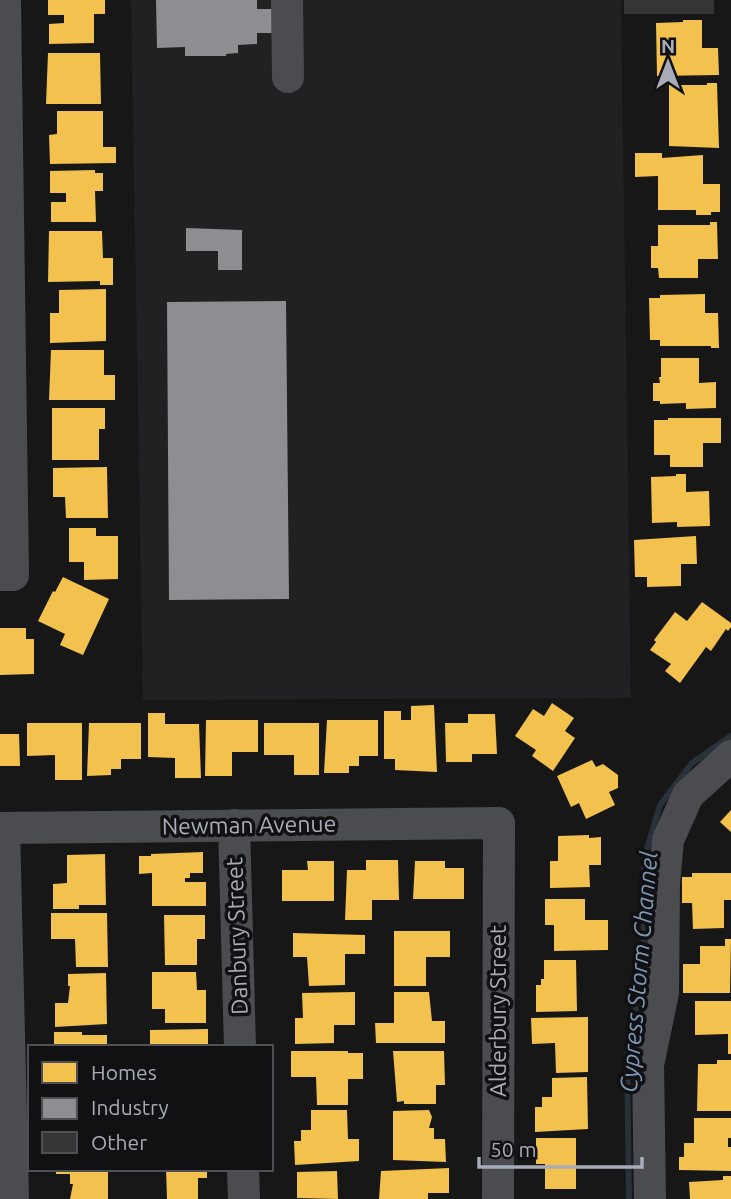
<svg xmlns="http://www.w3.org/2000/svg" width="731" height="1199" font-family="Ubuntu,sans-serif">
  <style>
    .built { fill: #212123 }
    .homes { fill: #f2c14e }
    .industry { fill: #8d8d92 }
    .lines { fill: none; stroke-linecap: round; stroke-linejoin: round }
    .stream { stroke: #293139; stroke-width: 6 }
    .building { fill: #353536 }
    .minor { stroke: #4b4c50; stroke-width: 32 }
    .labels { text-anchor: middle; stroke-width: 7; stroke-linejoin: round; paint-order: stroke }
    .street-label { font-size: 23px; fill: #a7acb8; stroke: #111113 }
    .water-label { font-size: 24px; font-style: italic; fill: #7d99b5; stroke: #111113 }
  </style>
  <rect width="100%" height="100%" fill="#171717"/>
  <polygon class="built" points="131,0 621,0 631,698 143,700"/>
  <g class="homes">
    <polygon points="48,0 105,0 105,14 94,14 94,43 49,44 49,24 64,23 64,15 48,15"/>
    <polygon points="683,20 702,20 702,48 718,48 719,75 657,76 656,23 683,22"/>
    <polygon points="48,53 100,53 101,104 46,104"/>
    <polygon points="707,83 717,83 719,148 669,146 669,85 707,85"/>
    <polygon points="57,111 103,111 103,147 116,147 116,163 50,164 49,135 57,134"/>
    <polygon points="635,153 662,153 662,158 703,155 703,184 720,184 720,212 711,212 711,215 696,215 696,210 658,210 658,176 635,177"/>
    <polygon points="95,170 95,173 103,173 103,191 95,191 96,222 51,222 51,202 66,202 66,193 50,193 50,171"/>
    <polygon points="710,222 717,222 718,259 698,259 698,278 659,278 658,268 651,268 651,246 658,246 658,225 710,225"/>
    <polygon points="49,231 102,231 103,258 113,258 113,285 100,285 100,281 48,282"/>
    <polygon points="106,289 106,341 50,343 50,313 59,313 59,290"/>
    <polygon points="705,294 705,313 718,313 719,348 711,348 711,346 660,346 660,340 650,340 649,298 660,298 660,295"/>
    <polygon points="51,350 104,350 104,375 115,375 115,400 49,400"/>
    <polygon points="661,358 699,358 699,383 716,382 716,408 686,409 686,403 660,404 660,401 653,401 653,383 660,383 659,377 661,377"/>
    <polygon points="52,408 105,408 105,429 99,429 99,460 52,460"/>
    <polygon points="668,418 721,418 721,443 703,443 703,467 670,467 670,455 654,455 654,420 668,420"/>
    <polygon points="107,467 108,518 66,518 65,497 53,497 53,468"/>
    <polygon points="676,474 686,474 686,492 709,491 710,526 677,527 677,522 652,523 651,477 676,476"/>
    <polygon points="69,528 96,528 96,536 118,536 118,579 84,580 84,562 69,562"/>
    <polygon points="696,536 697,564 681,564 681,586 647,587 647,577 635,577 634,540"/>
    <polygon points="63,577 109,599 83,655 60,645 65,634 38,621 53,591 55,592"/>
    <polygon points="702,602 731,623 731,627 728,631 726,629 711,651 706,647 680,683 665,671 671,664 650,650 656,642 654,640 675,612 687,621"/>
    <polygon points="0,628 26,628 26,639 34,639 34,674 0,675"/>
    <polygon points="552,703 574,718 565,731 575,738 553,771 532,756 536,750 515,736 533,709 544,716"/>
    <polygon points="434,705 437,772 395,770 395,759 384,759 384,711 401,711 401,720 411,720 411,706"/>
    <polygon points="148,713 165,713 165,724 199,724 201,778 175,778 175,758 148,757"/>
    <polygon points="468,714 495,714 497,754 472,754 472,762 446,762 445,723 468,723"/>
    <polygon points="206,720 258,720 258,752 232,752 232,776 205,776"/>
    <polygon points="327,720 378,720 378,756 359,756 359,766 349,766 349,773 324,773"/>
    <polygon points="27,723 82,723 82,780 55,780 55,755 27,756"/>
    <polygon points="89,723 141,723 141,759 121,759 121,769 111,769 111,775 87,776"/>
    <polygon points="264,723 319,723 319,775 294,775 294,755 264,755"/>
    <polygon points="0,734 19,734 20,766 0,766"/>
    <polygon points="592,760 596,767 603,764 618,775 618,788 609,792 615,805 586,819 579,803 571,807 557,776"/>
    <polygon points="731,810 731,832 720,822"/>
    <polygon points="589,835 589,838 601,837 601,865 589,865 590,887 550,888 550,861 558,861 558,836"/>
    <polygon points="203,852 203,873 190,873 190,878 185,878 185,882 206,882 206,906 152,906 152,873 139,874 139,856 151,856 151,854"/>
    <polygon points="105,854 106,905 79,905 79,909 53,909 53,884 67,883 67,855"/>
    <polygon points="366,860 398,860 399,900 372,900 372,920 345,920 347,870 366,870"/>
    <polygon points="307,861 334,861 334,901 282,901 282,870 308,870"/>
    <polygon points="415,861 445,861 445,868 464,868 464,899 413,899"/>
    <polygon points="692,873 731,873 731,900 724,900 724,928 693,929 692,903 682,903 682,877 692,877"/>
    <polygon points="545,899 585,899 585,920 608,920 608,950 554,951 554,925 545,925"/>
    <polygon points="51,913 107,913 108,967 76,967 75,939 51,939"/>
    <polygon points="164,915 205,915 205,939 197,939 197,965 165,965"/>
    <polygon points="394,931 450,931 450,957 426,957 426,986 394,986"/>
    <polygon points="293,933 365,935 365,954 345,954 345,985 309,986 307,957 293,957"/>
    <polygon points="725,939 731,939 730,993 683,993 683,964 700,964 700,946 725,946"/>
    <polygon points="544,960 576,960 577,1011 536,1012 536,985 541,985 541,979 544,979"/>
    <polygon points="152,972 196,972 197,990 206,990 206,1023 165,1023 165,1009 152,1009"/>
    <polygon points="106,973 107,1024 55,1027 55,1003 68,1003 70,986 68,986 68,974"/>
    <polygon points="355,992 355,1025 334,1025 334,1043 295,1044 295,1018 303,1018 302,993"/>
    <polygon points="394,992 429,992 432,1021 445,1021 445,1043 376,1043 375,1023 394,1023"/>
    <polygon points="695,1001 731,1001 731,1054 728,1054 728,1034 695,1035"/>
    <polygon points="588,1017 588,1072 556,1073 555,1043 532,1044 531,1018"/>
    <polygon points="208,1029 208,1047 150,1047 150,1030"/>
    <polygon points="54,1032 82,1032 82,1035 107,1035 107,1047 54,1047"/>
    <polygon points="291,1051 348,1051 348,1053 363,1053 363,1079 348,1079 348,1105 317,1105 316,1077 291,1077"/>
    <polygon points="393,1051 444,1051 445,1085 436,1085 436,1104 404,1104 404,1101 397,1102"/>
    <polygon points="717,1060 731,1060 731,1111 697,1111 698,1064 717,1064"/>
    <polygon points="587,1077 588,1129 535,1132 535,1107 542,1107 542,1097 552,1097 552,1078"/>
    <polygon points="311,1110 347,1110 348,1139 359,1139 359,1161 295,1165 294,1141 301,1141 301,1130 311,1130"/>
    <polygon points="429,1110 432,1117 429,1128 434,1128 434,1139 445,1139 446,1162 393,1160 393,1111"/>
    <polygon points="694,1118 731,1118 731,1138 728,1138 728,1147 731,1147 731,1171 679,1170 679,1157 684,1157 684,1143 694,1143"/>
    <polygon points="536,1138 576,1138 576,1189 545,1189 545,1164 536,1164"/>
    <polygon points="449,1168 449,1193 428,1193 428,1199 379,1199 381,1171"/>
    <polygon points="56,1169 108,1169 108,1199 70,1199 73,1184 70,1184 70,1174 56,1174"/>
    <polygon points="166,1169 207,1169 207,1178 198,1178 198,1199 167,1199"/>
    <polygon points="337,1171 338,1199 297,1198 297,1172"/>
    <polygon points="723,1176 731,1176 731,1199 690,1199 689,1182 723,1180"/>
  </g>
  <g class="industry">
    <polygon points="156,0 257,0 257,9 277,9 277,33 257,33 257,44 238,45 238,53 226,54 226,56 185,56 185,47 157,48"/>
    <polygon points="186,228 242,230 242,270 218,270 218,251 186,251"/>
    <polygon points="286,301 289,599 169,600 167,302"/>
  </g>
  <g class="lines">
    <polyline class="stream" points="629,1199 627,1054 644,969 644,859 660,805 692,763 731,736"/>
  </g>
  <rect class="building" x="624" y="0" width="90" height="14"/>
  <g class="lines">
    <g class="minor">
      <polyline points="287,0 288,77"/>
      <polyline points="0,575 13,575 5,0"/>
      <polyline points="234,825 240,1047"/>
      <polyline points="0,828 499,823 498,1199"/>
      <polyline points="4,828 13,1199"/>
      <polyline points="243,1169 244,1199"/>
      <polyline points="650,1199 648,1065 663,993 664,884 668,840 688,795 731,756"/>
    </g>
  </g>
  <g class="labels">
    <g class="street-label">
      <text transform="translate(249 825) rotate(-1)" y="8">Newman Avenue</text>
      <text transform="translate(237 936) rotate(-92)" y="8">Danbury Street</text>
      <text transform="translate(498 1011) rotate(-90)" y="8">Alderbury Street</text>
    </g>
    <g class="water-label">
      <text transform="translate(639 972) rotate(-85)" y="8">Cypress Storm Channel</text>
    </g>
  </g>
  <rect x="28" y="1045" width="245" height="126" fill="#111113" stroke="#4d4f55" stroke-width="2"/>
  <rect x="42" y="1062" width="35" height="21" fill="#f2c14e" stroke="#4d4f55" stroke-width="2"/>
  <text x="91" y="1080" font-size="21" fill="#a7acb8">Homes</text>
  <rect x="42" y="1098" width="35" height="21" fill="#8d8d92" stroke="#4d4f55" stroke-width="2"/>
  <text x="91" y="1115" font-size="21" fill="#a7acb8">Industry</text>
  <rect x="42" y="1132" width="35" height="21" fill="#353536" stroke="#4d4f55" stroke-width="2"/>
  <text x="91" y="1150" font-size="21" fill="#a7acb8">Other</text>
  <g transform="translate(668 63)" stroke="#111113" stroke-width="5" paint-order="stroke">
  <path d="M0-5L12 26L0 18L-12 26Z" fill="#a7acb8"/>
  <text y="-10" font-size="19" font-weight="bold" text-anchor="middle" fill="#a7acb8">N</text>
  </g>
  <path d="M479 1157v10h163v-10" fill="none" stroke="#a7acb8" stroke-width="3.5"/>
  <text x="490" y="1157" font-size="21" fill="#a7acb8" stroke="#111113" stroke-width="5" paint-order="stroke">50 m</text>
</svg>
